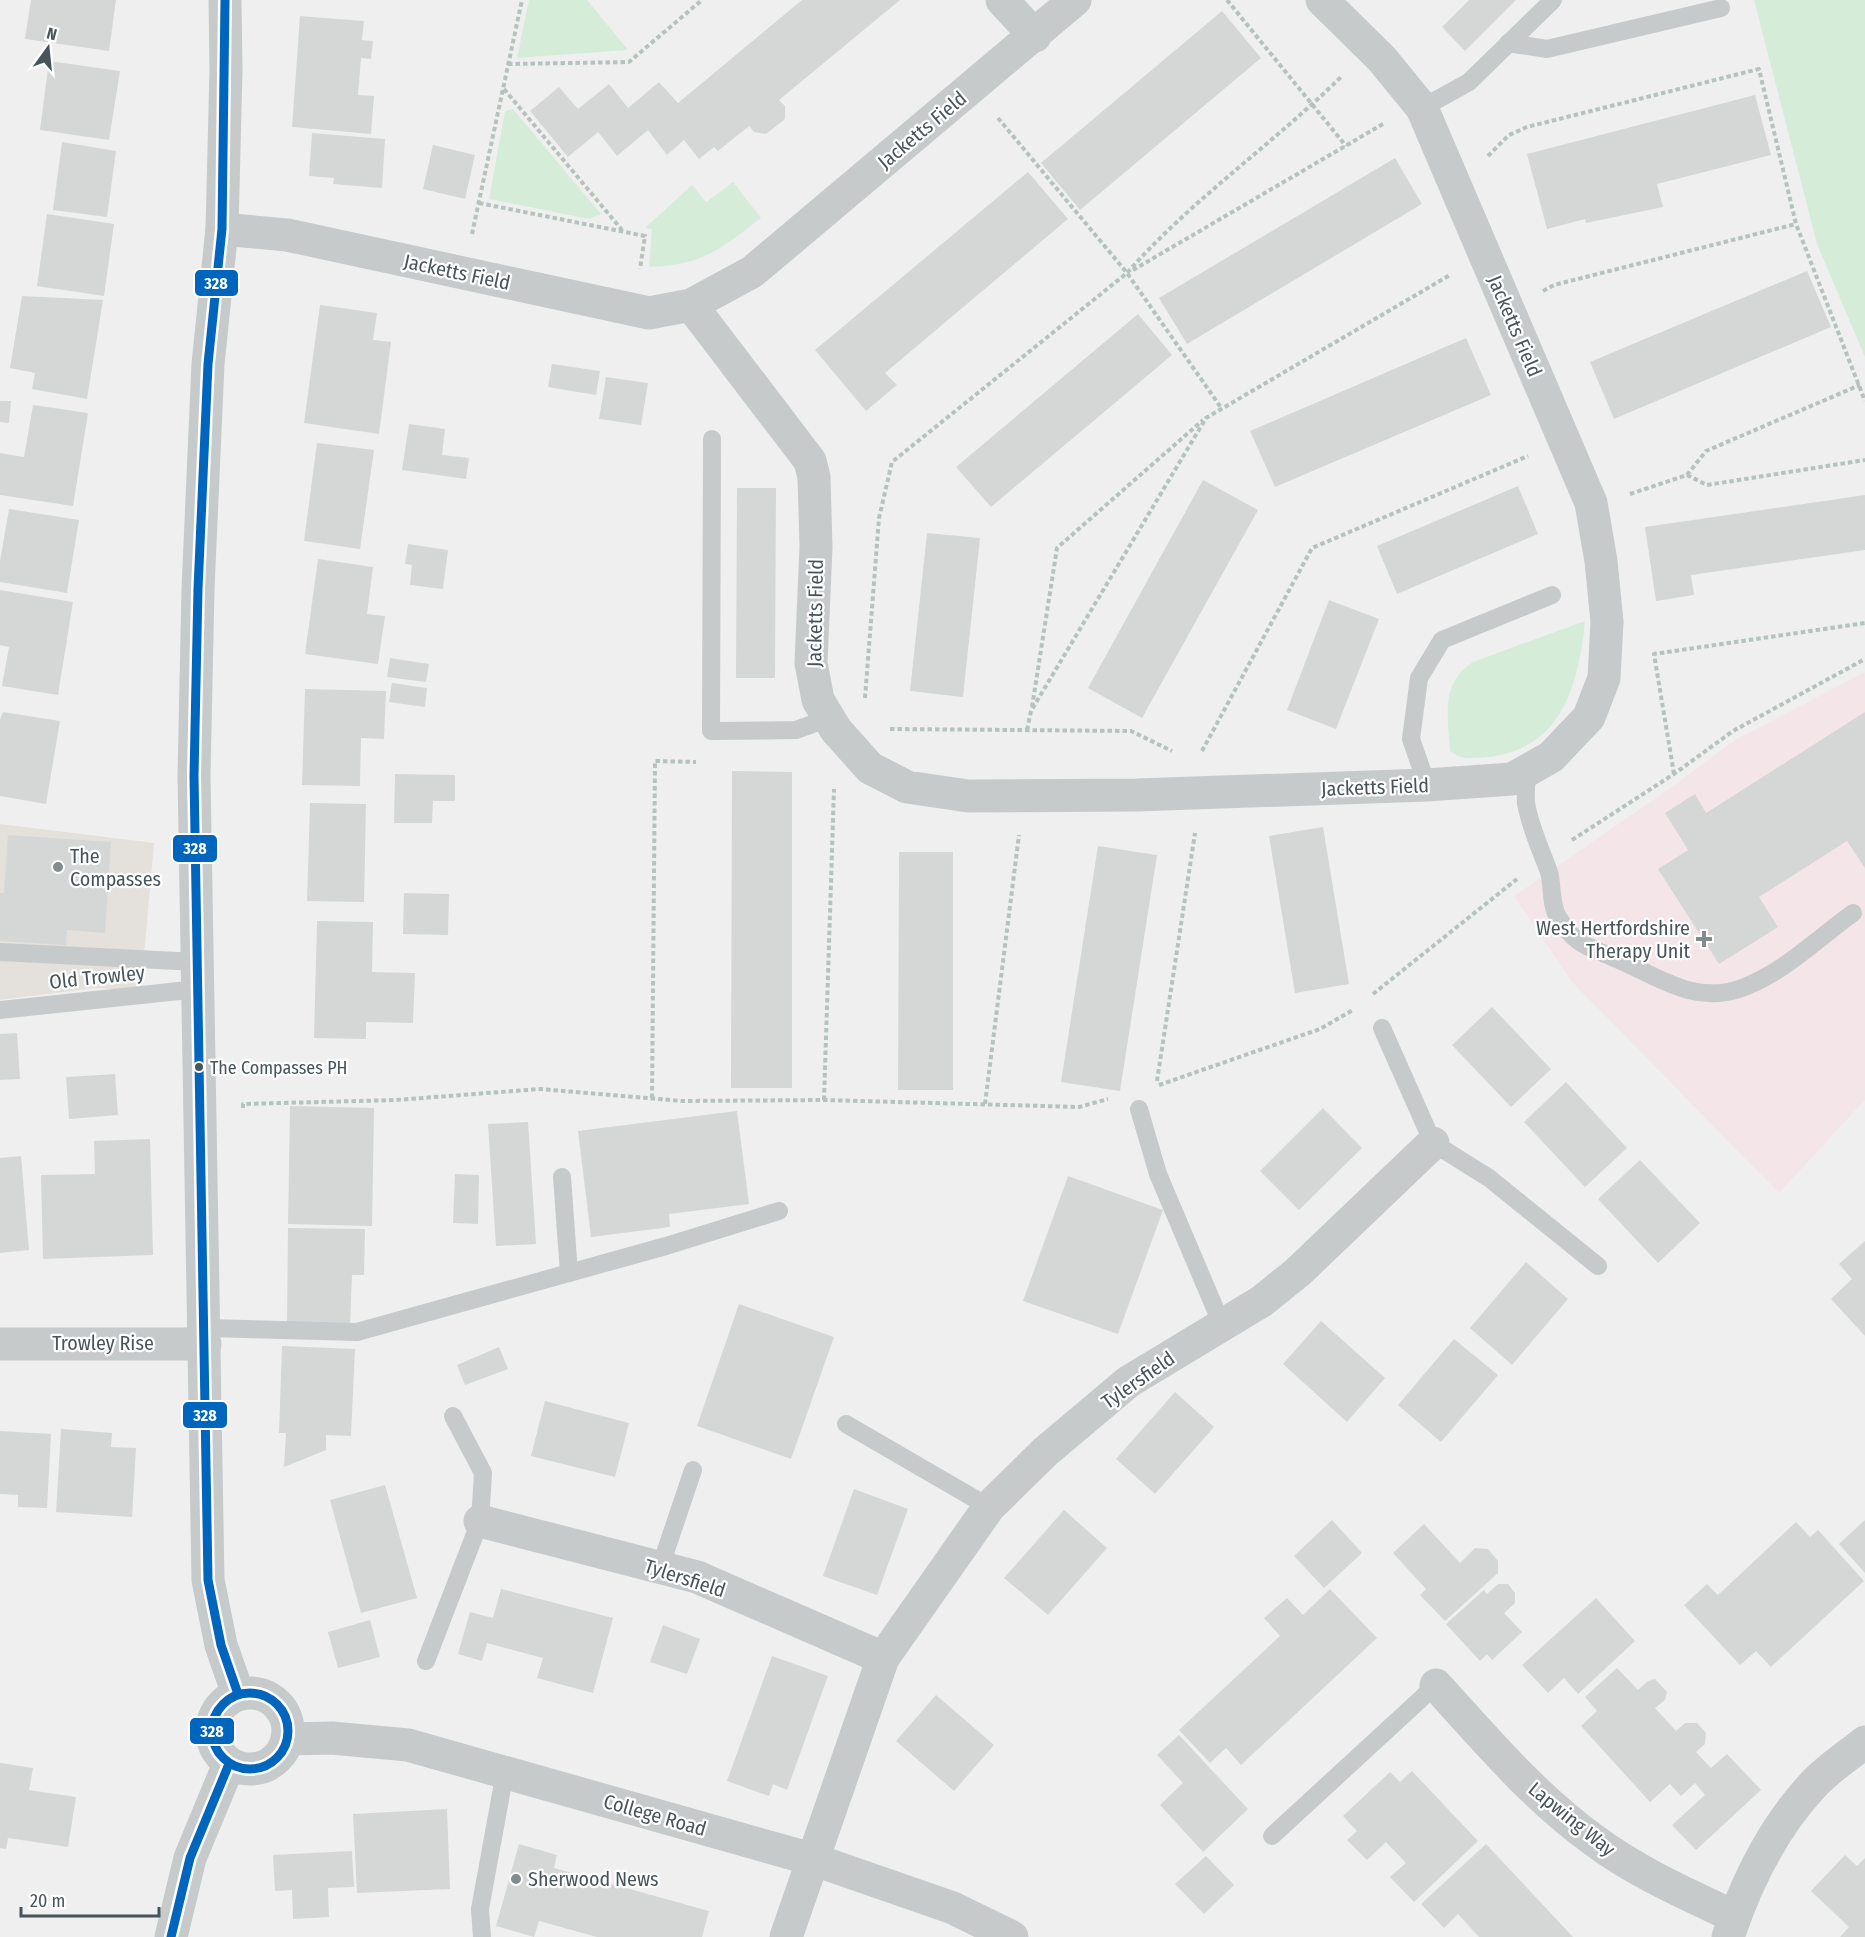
<svg xmlns="http://www.w3.org/2000/svg" width="1865" height="1937" font-family="'Fira Sans Condensed',sans-serif">
  <style>
    .commercial { fill: #e4e0dc }
    .medical { fill: #f4e6e8 }
    .green { fill: #d5edd8 }
    .building { fill: #d5d7d7 }
    .lines { fill: none; stroke-linecap: round; stroke-linejoin: round }
    .path { stroke: #b6c2bc; stroke-width: 4; stroke-dasharray: 4.5 3; stroke-linecap: butt }
    .service { stroke: #c6cacb; stroke-width: 18 }
    .minor { stroke: #c6cacb; stroke-width: 33 }
    .tertiary { stroke: #c6cacb; stroke-width: 33 }
    .bus-1-casing { stroke: #fff; stroke-width: 14 }
    .bus-1 { stroke: #0065bd; stroke-width: 9 }
    .poi-dot { fill: #828b8e; stroke: #fff; stroke-width: 2 }
    .bus-dot { fill: #47555a; stroke: #fff; stroke-width: 2 }
    .labels { text-anchor: middle; stroke-width: 4.5; stroke-linejoin: round; paint-order: stroke }
    .bus-label { font-size: 18px; fill: #47555a; stroke: #fff; text-anchor: start }
    .street-label { font-size: 20px; fill: #47555a; stroke: #fff }
    .poi-label { font-size: 20px; fill: #47555a; stroke: #fff; text-anchor: start }
    .line-badge { stroke: #fff; stroke-width: 2 }
    .badge-label { font-size: 16px; text-anchor: middle; font-weight: bold; fill: #fff }
  </style>
  <rect width="100%" height="100%" fill="#efefef"/>
  <polygon class="commercial" points="0,824 154,843 141,990 94,988 0,1000"/>
  <polygon class="medical" points="1865,672 1865,1100 1779,1193 1572,982 1514,896 1679,782 1735,740"/>
  <g class="green">
    <polygon points="529,0 587,0 628,50 517,58"/>
    <polygon points="1754,0 1865,0 1865,357 1817,244"/>
    <polygon points="513,109 601,214 589,219 489,199 505,111"/>
    <path d="M733 182 761 218C719 250 703 265 649 267L652 229 645 228 692 185 706 202Z"/>
    <path d="M1585 621C1579 684 1562 749 1489 757 1474 758 1462 761 1450 751 1448 717 1440 683 1473 662Z"/>
  </g>
  <g class="building">
    <polygon points="31,0 116,0 109,51 25,39"/>
    <polygon points="802,0 900,0 779,100 785,106 785,119 766,134 754,132 749,126 718,151 714,147 699,159 684,140 667,155 648,130 617,156 598,132 568,157 530,111 559,87 578,109 609,84 628,108 659,82 678,103"/>
    <polygon points="1469,0 1516,0 1465,51 1442,27"/>
    <polygon points="1222,11 1261,58 1080,210 1041,163"/>
    <polygon points="300,16 364,21 362,40 373,41 371,59 361,58 358,95 374,96 371,134 292,127"/>
    <polygon points="49,61 120,71 109,140 40,130"/>
    <polygon points="1755,95 1771,155 1657,184 1663,207 1586,223 1585,219 1547,229 1527,154"/>
    <polygon points="312,133 385,139 382,188 333,184 334,178 309,176"/>
    <polygon points="62,142 116,151 107,217 53,210"/>
    <polygon points="433,145 475,155 465,199 423,189"/>
    <polygon points="1395,158 1422,204 1187,344 1159,298"/>
    <polygon points="1028,172 1068,219 885,373 897,385 866,411 815,350"/>
    <polygon points="47,214 114,224 104,296 37,286"/>
    <polygon points="1807,271 1831,327 1614,419 1590,362"/>
    <polygon points="22,296 103,300 87,399 32,389 35,373 10,368"/>
    <polygon points="320,305 377,313 373,340 391,342 379,434 304,423"/>
    <polygon points="1138,314 1172,355 991,507 956,467"/>
    <polygon points="1466,338 1491,395 1275,487 1250,431"/>
    <polygon points="552,364 600,371 596,395 548,387"/>
    <polygon points="606,377 648,383 641,425 599,419"/>
    <polygon points="0,401 11,401 9,423 0,422"/>
    <polygon points="33,405 88,413 73,506 0,495 0,453 24,457"/>
    <polygon points="409,424 445,429 442,455 469,458 466,479 402,470"/>
    <polygon points="317,443 374,450 360,549 304,541"/>
    <polygon points="1203,480 1258,510 1142,718 1088,688"/>
    <polygon points="1518,486 1538,534 1397,594 1377,546"/>
    <polygon points="737,488 776,488 775,678 736,678"/>
    <polygon points="1865,495 1865,550 1691,575 1694,595 1656,601 1645,527"/>
    <polygon points="9,509 79,520 67,593 0,582 0,561"/>
    <polygon points="927,533 980,538 963,697 910,691"/>
    <polygon points="408,544 448,550 443,589 410,585 412,565 405,564"/>
    <polygon points="318,559 373,567 367,614 385,616 378,664 305,654"/>
    <polygon points="0,590 73,602 58,695 2,686 9,647 0,645"/>
    <polygon points="1329,600 1379,619 1336,729 1287,710"/>
    <polygon points="390,658 429,664 426,682 387,677"/>
    <polygon points="392,683 427,688 425,707 389,702"/>
    <polygon points="305,689 386,691 384,739 361,738 360,786 302,785"/>
    <polygon points="3,712 60,721 46,804 0,796 0,720"/>
    <polygon points="1865,712 1865,868 1847,841 1759,897 1778,927 1719,964 1658,869 1688,850 1665,813 1695,794 1706,813"/>
    <polygon points="732,771 792,772 792,1088 731,1088"/>
    <polygon points="395,774 455,775 455,801 433,801 432,823 394,823"/>
    <polygon points="310,803 366,804 364,902 307,901"/>
    <polygon points="1323,827 1349,984 1295,993 1269,836"/>
    <polygon points="8,835 111,842 105,933 67,930 66,945 0,941 0,893 4,893"/>
    <polygon points="1098,846 1157,855 1120,1091 1061,1082"/>
    <polygon points="899,852 953,852 953,1090 898,1090"/>
    <polygon points="404,893 449,894 448,935 403,934"/>
    <polygon points="317,921 373,922 372,972 415,973 413,1023 366,1022 366,1039 314,1038"/>
    <polygon points="1492,1007 1551,1069 1511,1107 1452,1045"/>
    <polygon points="17,1033 20,1079 0,1080 0,1034"/>
    <polygon points="115,1074 118,1115 69,1119 66,1077"/>
    <polygon points="1566,1082 1627,1148 1585,1187 1524,1122"/>
    <polygon points="290,1106 374,1108 372,1226 288,1224"/>
    <polygon points="1323,1108 1362,1148 1299,1210 1260,1171"/>
    <polygon points="737,1111 749,1204 669,1214 670,1227 591,1237 578,1131"/>
    <polygon points="528,1122 536,1244 496,1246 488,1124"/>
    <polygon points="150,1139 153,1255 43,1259 41,1175 95,1174 94,1141"/>
    <polygon points="21,1156 29,1250 0,1253 0,1158"/>
    <polygon points="1640,1160 1700,1223 1658,1263 1598,1199"/>
    <polygon points="455,1174 479,1175 478,1224 453,1223"/>
    <polygon points="1068,1176 1163,1210 1118,1334 1023,1301"/>
    <polygon points="288,1228 365,1229 364,1275 352,1275 350,1325 287,1323"/>
    <polygon points="1865,1241 1865,1336 1831,1299 1852,1279 1839,1264"/>
    <polygon points="1526,1262 1568,1299 1512,1365 1470,1328"/>
    <polygon points="739,1304 834,1337 791,1459 697,1426"/>
    <polygon points="1321,1321 1385,1378 1347,1422 1283,1364"/>
    <polygon points="1454,1339 1498,1375 1441,1442 1398,1405"/>
    <polygon points="282,1346 355,1349 351,1436 326,1435 326,1450 284,1467 286,1433 279,1433"/>
    <polygon points="499,1347 508,1369 465,1385 457,1365"/>
    <polygon points="1175,1392 1214,1427 1155,1494 1116,1459"/>
    <polygon points="545,1401 629,1423 615,1477 531,1456"/>
    <polygon points="61,1429 112,1433 111,1447 136,1448 132,1517 56,1512"/>
    <polygon points="0,1431 51,1434 47,1508 18,1507 18,1495 0,1494"/>
    <polygon points="385,1485 417,1598 361,1613 330,1500"/>
    <polygon points="854,1489 908,1509 877,1595 823,1576"/>
    <polygon points="1064,1510 1107,1548 1048,1615 1004,1578"/>
    <polygon points="1332,1520 1362,1553 1324,1588 1294,1556"/>
    <polygon points="1865,1520 1865,1573 1839,1544"/>
    <polygon points="1796,1522 1810,1537 1818,1530 1864,1581 1771,1667 1756,1651 1740,1665 1684,1605 1707,1584 1718,1595"/>
    <polygon points="1424,1524 1460,1563 1475,1548 1488,1549 1498,1561 1498,1573 1445,1621 1420,1595 1426,1589 1393,1553"/>
    <polygon points="1498,1584 1508,1584 1515,1593 1515,1603 1504,1613 1522,1632 1492,1660 1487,1654 1480,1661 1446,1624 1484,1590 1487,1594"/>
    <polygon points="501,1589 613,1618 593,1693 537,1678 543,1658 487,1643 482,1661 458,1654 470,1612 493,1618"/>
    <polygon points="1330,1589 1377,1638 1241,1765 1226,1748 1210,1763 1179,1730 1280,1636 1264,1618 1287,1598 1303,1615"/>
    <polygon points="1596,1598 1635,1641 1578,1694 1564,1678 1548,1693 1522,1665"/>
    <polygon points="370,1620 380,1657 338,1668 328,1632"/>
    <polygon points="663,1625 700,1639 687,1674 650,1662"/>
    <polygon points="772,1656 828,1676 787,1790 773,1784 769,1796 727,1781"/>
    <polygon points="1617,1668 1638,1690 1648,1681 1655,1679 1667,1692 1665,1700 1655,1708 1676,1731 1685,1723 1697,1723 1706,1733 1705,1744 1696,1752 1711,1768 1727,1754 1761,1790 1696,1850 1672,1825 1705,1795 1695,1783 1681,1796 1670,1784 1650,1802 1581,1726 1597,1711 1585,1697"/>
    <polygon points="936,1695 994,1745 954,1791 896,1741"/>
    <polygon points="1179,1735 1248,1809 1203,1852 1160,1805 1183,1783 1157,1755"/>
    <polygon points="0,1763 33,1768 29,1790 76,1797 68,1847 8,1838 6,1849 0,1848"/>
    <polygon points="1412,1771 1478,1841 1414,1902 1390,1877 1406,1863 1386,1842 1367,1860 1347,1840 1357,1831 1343,1816 1390,1772 1400,1782"/>
    <polygon points="447,1809 450,1889 357,1893 353,1814"/>
    <polygon points="519,1844 557,1855 554,1868 709,1911 702,1937 597,1937 539,1921 534,1937 496,1926"/>
    <polygon points="1486,1844 1528,1889 1573,1937 1479,1937 1458,1914 1444,1928 1421,1904"/>
    <polygon points="352,1851 354,1887 328,1888 329,1917 293,1919 292,1890 275,1891 273,1855"/>
    <polygon points="1845,1855 1857,1866 1865,1858 1865,1937 1840,1937 1849,1927 1811,1891"/>
    <polygon points="1206,1856 1234,1885 1204,1914 1175,1884"/>
  </g>
  <g class="lines">
    <g class="path">
      <polyline points="1227,0 1346,146"/>
      <polyline points="508,64 629,62 702,0"/>
      <polyline points="504,89 622,230"/>
      <polyline points="998,118 1127,273 1222,409"/>
      <polyline points="1488,156 1509,135 1527,127 1759,69 1796,224 1865,401"/>
      <polyline points="479,203 645,236 640,269"/>
      <polyline points="472,234 522,0"/>
      <polyline points="1133,270 1383,124"/>
      <polyline points="1543,291 1554,285 1796,224"/>
      <polyline points="1687,475 1707,485 1865,460"/>
      <polyline points="1630,494 1687,475 1706,451 1860,385"/>
      <path d="M865 698 879 518 892 462 1127 273C1191 200 1273 144 1342 76"/>
      <polyline points="1032,707 1057,548 1203,420"/>
      <polyline points="890,729 1131,731 1172,751"/>
      <polyline points="1027,730 1031,711 1206,418 1450,275"/>
      <polyline points="1202,751 1312,548 1528,456"/>
      <polyline points="1674,774 1654,654 1865,623"/>
      <polyline points="1572,840 1674,774 1733,731 1865,659"/>
      <polyline points="1373,994 1517,879"/>
      <polyline points="1157,1081 1195,833"/>
      <polyline points="1159,1085 1320,1029 1353,1010"/>
      <polyline points="652,1098 655,761 696,762"/>
      <polyline points="824,1100 834,789"/>
      <polyline points="985,1104 1019,835"/>
      <polyline points="243,1108 243,1104 396,1100 540,1089 682,1101 824,1100 1079,1107 1108,1099"/>
    </g>
    <g class="service">
      <polyline points="1508,43 1547,49 1721,8"/>
      <polyline points="1422,108 1469,82 1553,0"/>
      <polyline points="712,439 711,731 796,730 829,718"/>
      <path d="M1527 771C1527 781 1525 793 1526 803 1530 827 1541 850 1549 872 1553 886 1550 904 1558 917 1575 946 1590 947 1619 960 1659 977 1693 1004 1739 989 1781 975 1817 939 1853 913"/>
      <polyline points="1427,785 1411,739 1419,678 1442,640 1552,595"/>
      <polyline points="0,952 197,962"/>
      <polyline points="0,1010 198,989"/>
      <polyline points="1382,1028 1433,1143 1489,1178 1598,1266"/>
      <polyline points="1139,1109 1158,1174 1222,1325"/>
      <polyline points="562,1177 569,1273"/>
      <polyline points="205,1328 357,1332 666,1246 779,1211"/>
      <polyline points="846,1424 989,1507"/>
      <polyline points="660,1568 693,1470"/>
      <polyline points="426,1661 480,1521 483,1473 453,1416"/>
      <polyline points="1272,1836 1436,1685"/>
      <polyline points="482,1937 480,1909 505,1772"/>
    </g>
    <g class="minor">
      <polyline points="1002,0 1035,36"/>
      <polyline points="222,229 287,235 649,313 691,305 752,272 1075,0"/>
      <polyline points="691,305 810,461 814,477 816,547 811,663 818,700 836,730 870,768 907,787 968,796 1137,795 1427,785 1512,779 1551,757 1589,717 1604,678 1607,622 1601,561 1591,503 1422,108 1382,59 1322,0"/>
      <polyline points="0,1344 205,1344"/>
      <polyline points="480,1521 697,1577 883,1658"/>
      <path d="M1436 1685C1486 1740 1534 1797 1595 1841 1638 1873 1687 1894 1735 1917"/>
      <polyline points="786,1937 883,1658 989,1507 1046,1451 1128,1382 1262,1301 1298,1272 1433,1143"/>
      <path d="M1728 1937C1746 1883 1773 1828 1812 1786 1827 1769 1848 1756 1865 1742"/>
    </g>
    <g class="tertiary">
      <polyline points="225,0 226,69 222,229 208,364 198,589 194,776 208,1580 221,1645 238,1694"/>
      <circle cx="250" cy="1731" r="38"/>
      <polyline points="287,1739 332,1738 408,1745 815,1860 953,1908 1012,1937"/>
      <polyline points="171,1937 190,1858 229,1764"/>
    </g>
    <g class="bus-1-casing">
      <g id="bus-1">
        <polyline points="225,0 222,229 208,364 198,589 194,776 208,1580 221,1645 238,1694"/>
        <circle cx="250" cy="1731" r="38"/>
        <polyline points="171,1937 190,1858 229,1764"/>
      </g>
    </g>
    <use href="#bus-1" class="bus-1"/>
  </g>
  <g class="poi-dot">
    <circle cx="58" cy="867" r="6"/>
    <path d="M1701 930h6v6h6v6h-6v6h-6v-6h-6v-6h6z"/>
    <circle cx="516" cy="1879" r="6"/>
  </g>
  <circle class="bus-dot" cx="199" cy="1067" r="5"/>
  <g class="labels">
    <g class="bus-label">
      <text x="210" y="1074">The Compasses PH</text>
    </g>
    <g class="street-label">
      <text transform="translate(922 130) rotate(-40)" y="7">Jacketts Field</text>
      <text transform="translate(457 272) rotate(12)" y="7">Jacketts Field</text>
      <text transform="translate(1515 326) rotate(67)" y="7">Jacketts Field</text>
      <text transform="translate(815 613) rotate(-89)" y="7">Jacketts Field</text>
      <text transform="translate(1375 787) rotate(-2)" y="7">Jacketts Field</text>
      <text transform="translate(97 977) rotate(-6)" y="7">Old Trowley</text>
      <text x="103" y="1350">Trowley Rise</text>
      <text transform="translate(1138 1380) rotate(-35)" y="7">Tylersfield</text>
      <text transform="translate(685 1578) rotate(18)" y="7">Tylersfield</text>
      <text transform="translate(655 1815) rotate(16)" y="7">College Road</text>
      <text transform="translate(1572 1819) rotate(39)" y="7">Lapwing Way</text>
    </g>
    <g class="poi-label">
      <text x="70" y="863">The<tspan x="70" dy="23">Compasses</tspan></text>
      <text x="1690" y="935" text-anchor="end">West Hertfordshire<tspan x="1690" dy="23">Therapy Unit</tspan></text>
      <text x="528" y="1886">Sherwood News</text>
    </g>
  </g>
  <g class="line-badge">
    <rect x="194" y="269" width="45" height="28" rx="6" fill="#0065bd"/>
    <rect x="172" y="834" width="46" height="29" rx="6" fill="#0065bd"/>
    <rect x="182" y="1401" width="46" height="28" rx="6" fill="#0065bd"/>
    <rect x="189" y="1717" width="46" height="28" rx="6" fill="#0065bd"/>
  </g>
  <g class="badge-label">
    <text x="216" y="289">328</text>
    <text x="195" y="854">328</text>
    <text x="205" y="1421">328</text>
    <text x="212" y="1737">328</text>
  </g>
  <g transform="translate(48 48) rotate(15)" stroke="#ffffff" stroke-width="4.5" paint-order="stroke">
  <path d="M0-4.5L10 22L0 15L-10 22Z" fill="#47555a"/>
  <text y="-9" font-size="16" font-weight="bold" text-anchor="middle" fill="#47555a">N</text>
  </g>
  <path d="M21 1907v9h138v-9" fill="none" stroke="#47555a" stroke-width="3"/>
  <text x="30" y="1907" font-size="18" fill="#47555a" stroke="#ffffff" stroke-width="4.5" paint-order="stroke">20 m</text>
</svg>
